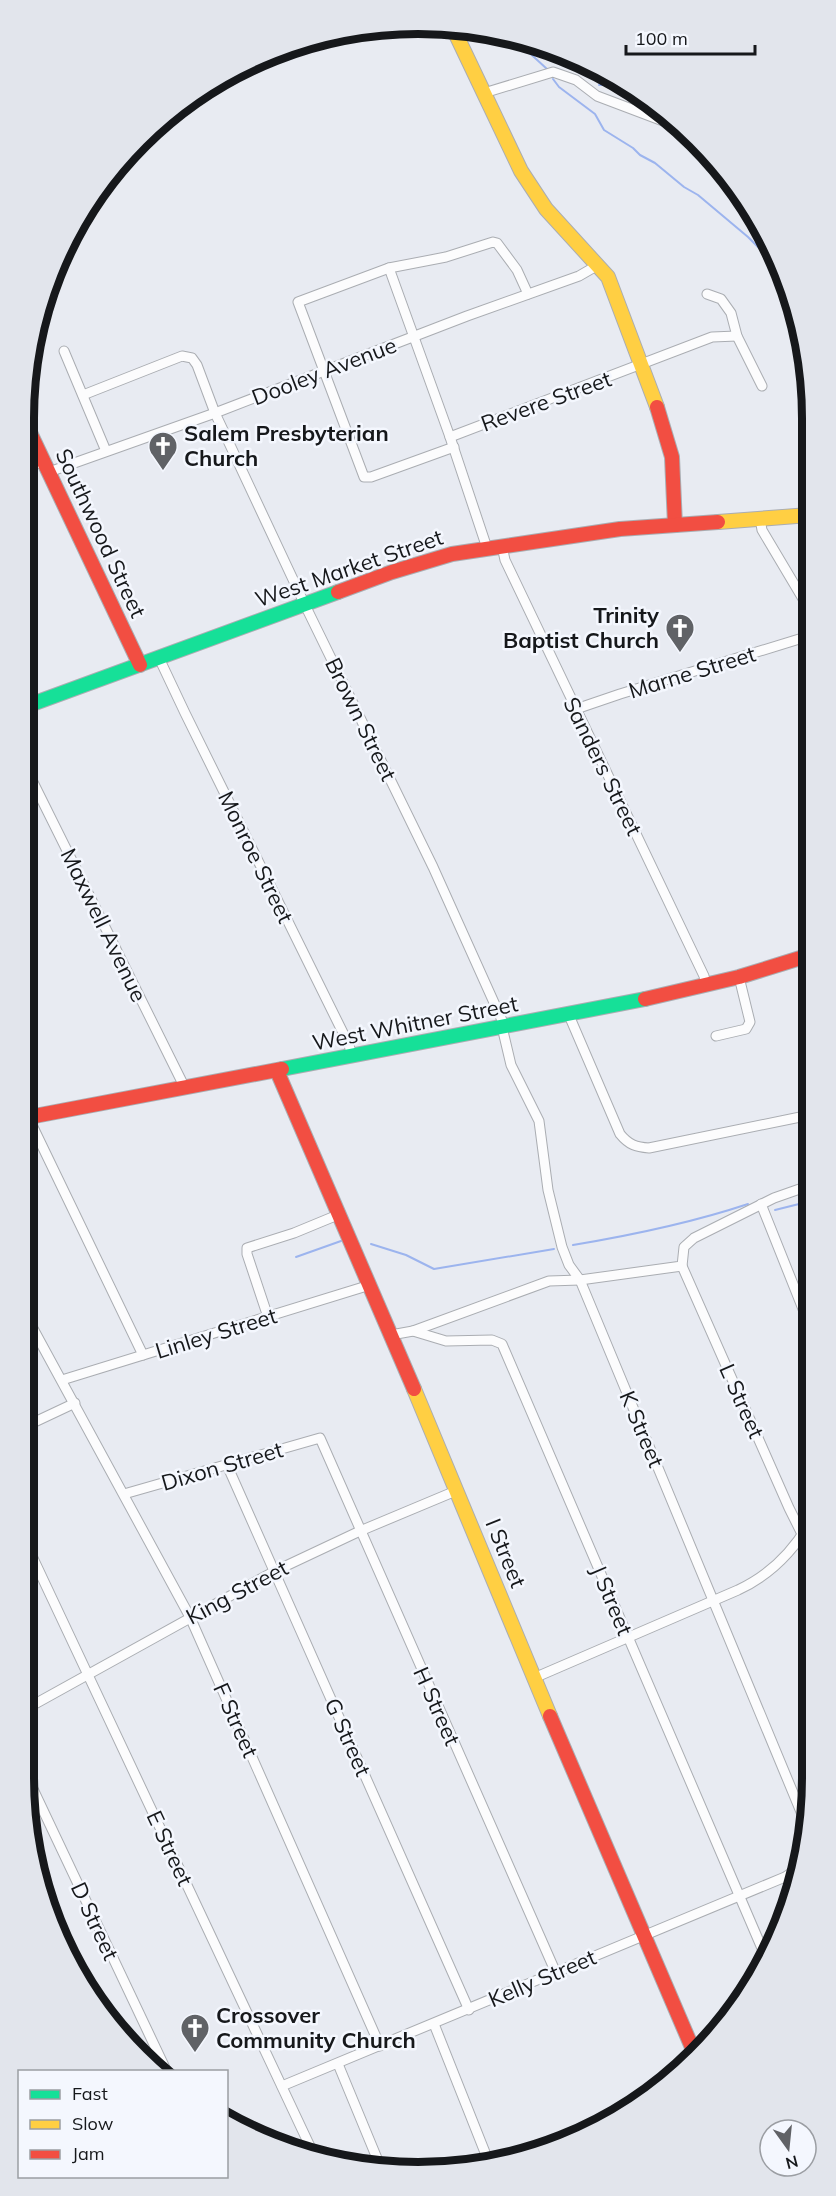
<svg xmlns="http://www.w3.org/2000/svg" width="836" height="2196" font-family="Mulish,sans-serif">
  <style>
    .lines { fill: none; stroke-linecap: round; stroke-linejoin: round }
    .stream { stroke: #9cb4ee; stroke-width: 2 }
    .street-casing { stroke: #aaadb2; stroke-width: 11 }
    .fast-casing { stroke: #aaadb2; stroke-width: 16 }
    .slow-casing { stroke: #aaadb2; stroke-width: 16 }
    .jam-casing { stroke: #aaadb2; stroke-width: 16 }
    .street { stroke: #fcfcfd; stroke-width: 9 }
    .fast { stroke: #16e098; stroke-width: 14 }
    .slow { stroke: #ffcf43; stroke-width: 14 }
    .jam { stroke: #f24e42; stroke-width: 14 }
    .labels { text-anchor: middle; stroke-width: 5; stroke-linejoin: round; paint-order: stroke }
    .street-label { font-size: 22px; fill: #16181b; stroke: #f4f7fe }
    .poi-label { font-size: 22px; font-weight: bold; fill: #16181b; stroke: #f4f7fe; text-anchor: start }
    .rim { fill: none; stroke: #16181b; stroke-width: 8 }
  </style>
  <rect width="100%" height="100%" fill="#e8ebf2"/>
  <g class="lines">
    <g class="stream">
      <polyline points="524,39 523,47 547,69"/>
      <polyline points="553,79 559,87 595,114 604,130 633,148 640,155 655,163 684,187 698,195 748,237 775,264 784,276"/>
      <polyline points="599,85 622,85 635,90"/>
      <polyline points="775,1210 811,1201"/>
      <polyline points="371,1244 406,1255 434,1269 554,1249"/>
      <path d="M573 1245C633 1235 691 1223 748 1204"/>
      <polyline points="296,1257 341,1241"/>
    </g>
    <g class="street-casing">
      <g id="street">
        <polyline points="484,93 553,72 576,80 597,96 679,127"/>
        <polyline points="389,268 450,437 487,548"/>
        <polyline points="707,294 721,299 731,313 737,336 762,386"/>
        <polyline points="64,351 106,451"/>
        <polyline points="83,395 182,356 192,358 197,365 215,413 305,605 433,867 505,1027"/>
        <polyline points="450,437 712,337 737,336"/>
        <polyline points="454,447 371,477 364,477 298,302 389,268 446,257 493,242 497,243 517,270 528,294"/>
        <polyline points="24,467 44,462"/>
        <polyline points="49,472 215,413 467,316 579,276 598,265"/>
        <polyline points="760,519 762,530 809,609"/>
        <polyline points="502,546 505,560 704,976 706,986"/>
        <polyline points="159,658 185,713 349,1045 352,1056"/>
        <polyline points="576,709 620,694 809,636"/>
        <polyline points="24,764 184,1086"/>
        <path d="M568 1013 620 1134C629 1145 636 1147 649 1148L810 1115"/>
        <polyline points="502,1027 511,1065 539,1121 548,1190 562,1247 569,1265 580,1280 806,1824"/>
        <polyline points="716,1036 746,1029 750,1022 739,977"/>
        <polyline points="24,1094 32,1125 143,1355"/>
        <polyline points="761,1204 811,1329"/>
        <polyline points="682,1266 789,1508 803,1536"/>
        <polyline points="24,1312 190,1617 380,2046"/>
        <polyline points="268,1317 247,1254 247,1248 294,1233 340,1214"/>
        <polyline points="413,1331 549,1281 580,1280 682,1266 684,1247 694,1238 774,1198 811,1185"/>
        <polyline points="391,1335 413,1331 446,1341 492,1340 502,1344 767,1960"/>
        <polyline points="62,1380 370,1285"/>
        <polyline points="24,1427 75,1403"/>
        <polyline points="227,1465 469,2010"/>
        <polyline points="124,1494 320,1438 556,1973"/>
        <polyline points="24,1539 315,2157"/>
        <path d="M534 1678 738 1590C770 1575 794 1551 811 1520"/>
        <polyline points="24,1710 275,1571 360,1531 458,1490"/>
        <polyline points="24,1770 167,2072"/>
        <polyline points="434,2024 490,2165"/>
        <polyline points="338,2064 381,2168"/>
        <polyline points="282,2086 785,1877 800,1867"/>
      </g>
    </g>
    <g class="fast-casing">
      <g id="fast">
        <polyline points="24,707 338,592"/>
        <polyline points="282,1069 645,999"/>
      </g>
    </g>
    <g class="slow-casing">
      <g id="slow">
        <polyline points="452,26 521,171 546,209 608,277 657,407"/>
        <polyline points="718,522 809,515"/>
        <polyline points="414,1389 550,1716"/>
      </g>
    </g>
    <g class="jam-casing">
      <g id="jam">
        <polyline points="657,407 672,457 675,525"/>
        <polyline points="24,420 140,665"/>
        <polyline points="338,592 392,572 452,554 620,529 718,522"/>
        <polyline points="645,999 739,977 810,955"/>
        <polyline points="277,1071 414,1389"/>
        <polyline points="24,1118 282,1069"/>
        <polyline points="550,1716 694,2052"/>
      </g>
    </g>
    <use href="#street" class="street"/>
    <use href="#fast" class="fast"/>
    <use href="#slow" class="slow"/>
    <use href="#jam" class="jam"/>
  </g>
  <defs>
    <g id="church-pin" transform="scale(1.5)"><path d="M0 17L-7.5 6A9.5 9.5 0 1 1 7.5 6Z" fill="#606266" stroke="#f4f7fe"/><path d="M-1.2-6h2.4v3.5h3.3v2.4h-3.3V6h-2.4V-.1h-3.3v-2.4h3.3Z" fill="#fff"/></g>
  </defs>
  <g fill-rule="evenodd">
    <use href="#church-pin" x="163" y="446"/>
    <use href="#church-pin" x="680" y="628"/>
    <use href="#church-pin" x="195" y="2028"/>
  </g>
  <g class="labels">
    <g class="street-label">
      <text transform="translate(324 371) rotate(-21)" y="8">Dooley Avenue</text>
      <text transform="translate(546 401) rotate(-20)" y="8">Revere Street</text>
      <text transform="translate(101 533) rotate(65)" y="8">Southwood Street</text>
      <text transform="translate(349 568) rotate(-19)" y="8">West Market Street</text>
      <text transform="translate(692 672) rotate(-17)" y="8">Marne Street</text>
      <text transform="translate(361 719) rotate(64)" y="8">Brown Street</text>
      <text transform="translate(603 766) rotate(64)" y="8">Sanders Street</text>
      <text transform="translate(256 857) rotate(64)" y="8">Monroe Street</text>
      <text transform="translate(104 925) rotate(64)" y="8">Maxwell Avenue</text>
      <text transform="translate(415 1023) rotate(-11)" y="8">West Whitner Street</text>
      <text transform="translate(216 1333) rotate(-17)" y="8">Linley Street</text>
      <text transform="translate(742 1401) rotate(66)" y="8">L Street</text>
      <text transform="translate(642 1429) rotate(67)" y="8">K Street</text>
      <text transform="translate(222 1466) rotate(-16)" y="8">Dixon Street</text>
      <text transform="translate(506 1553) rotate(68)" y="8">I Street</text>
      <text transform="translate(237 1592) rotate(-28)" y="8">King Street</text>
      <text transform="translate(612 1600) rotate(67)" y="8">J Street</text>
      <text transform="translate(437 1706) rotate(66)" y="8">H Street</text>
      <text transform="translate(236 1720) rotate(66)" y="8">F Street</text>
      <text transform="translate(348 1737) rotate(66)" y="8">G Street</text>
      <text transform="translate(170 1848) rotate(65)" y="8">E Street</text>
      <text transform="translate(95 1921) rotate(65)" y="8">D Street</text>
      <text transform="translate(542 1978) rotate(-23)" y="8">Kelly Street</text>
    </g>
    <g class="poi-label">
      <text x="184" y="441">Salem Presbyterian<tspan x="184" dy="25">Church</tspan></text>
      <text x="659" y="623" text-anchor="end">Trinity<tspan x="659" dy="25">Baptist Church</tspan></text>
      <text x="216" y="2023">Crossover<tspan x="216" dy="25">Community Church</tspan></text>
    </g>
  </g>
  <path d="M0 0H836V2196H0ZM418 34H418A384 384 0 0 1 802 418V1778A384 384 0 0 1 418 2162H418A384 384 0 0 1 34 1778V418A384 384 0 0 1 418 34Z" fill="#e2e5ec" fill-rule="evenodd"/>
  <path class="rim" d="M418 34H418A384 384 0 0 1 802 418V1778A384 384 0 0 1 418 2162H418A384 384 0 0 1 34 1778V418A384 384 0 0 1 418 34Z"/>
  <rect x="18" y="2070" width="210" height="108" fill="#f4f7fe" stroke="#9b9ea3" stroke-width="1.5"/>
  <rect x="30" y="2090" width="30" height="9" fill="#16e098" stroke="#9b9ea3" stroke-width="1.5"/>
  <text x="72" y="2100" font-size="18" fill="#16181b">Fast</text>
  <rect x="30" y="2120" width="30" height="9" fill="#ffcf43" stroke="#9b9ea3" stroke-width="1.5"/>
  <text x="72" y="2130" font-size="18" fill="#16181b">Slow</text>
  <rect x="30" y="2150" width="30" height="9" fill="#f24e42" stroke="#9b9ea3" stroke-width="1.5"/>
  <text x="72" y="2160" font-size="18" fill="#16181b">Jam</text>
  <g transform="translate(788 2148) rotate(165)"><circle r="28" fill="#f4f7fe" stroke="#9b9ea3" stroke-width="1.5"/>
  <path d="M0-4.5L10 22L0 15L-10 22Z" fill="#606266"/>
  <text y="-9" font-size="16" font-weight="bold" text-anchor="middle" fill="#16181b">N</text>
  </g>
  <path d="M626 45v9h129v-9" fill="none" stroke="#16181b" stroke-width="3"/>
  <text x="635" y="45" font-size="18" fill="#16181b" stroke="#f4f7fe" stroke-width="4.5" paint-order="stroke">100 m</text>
</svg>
